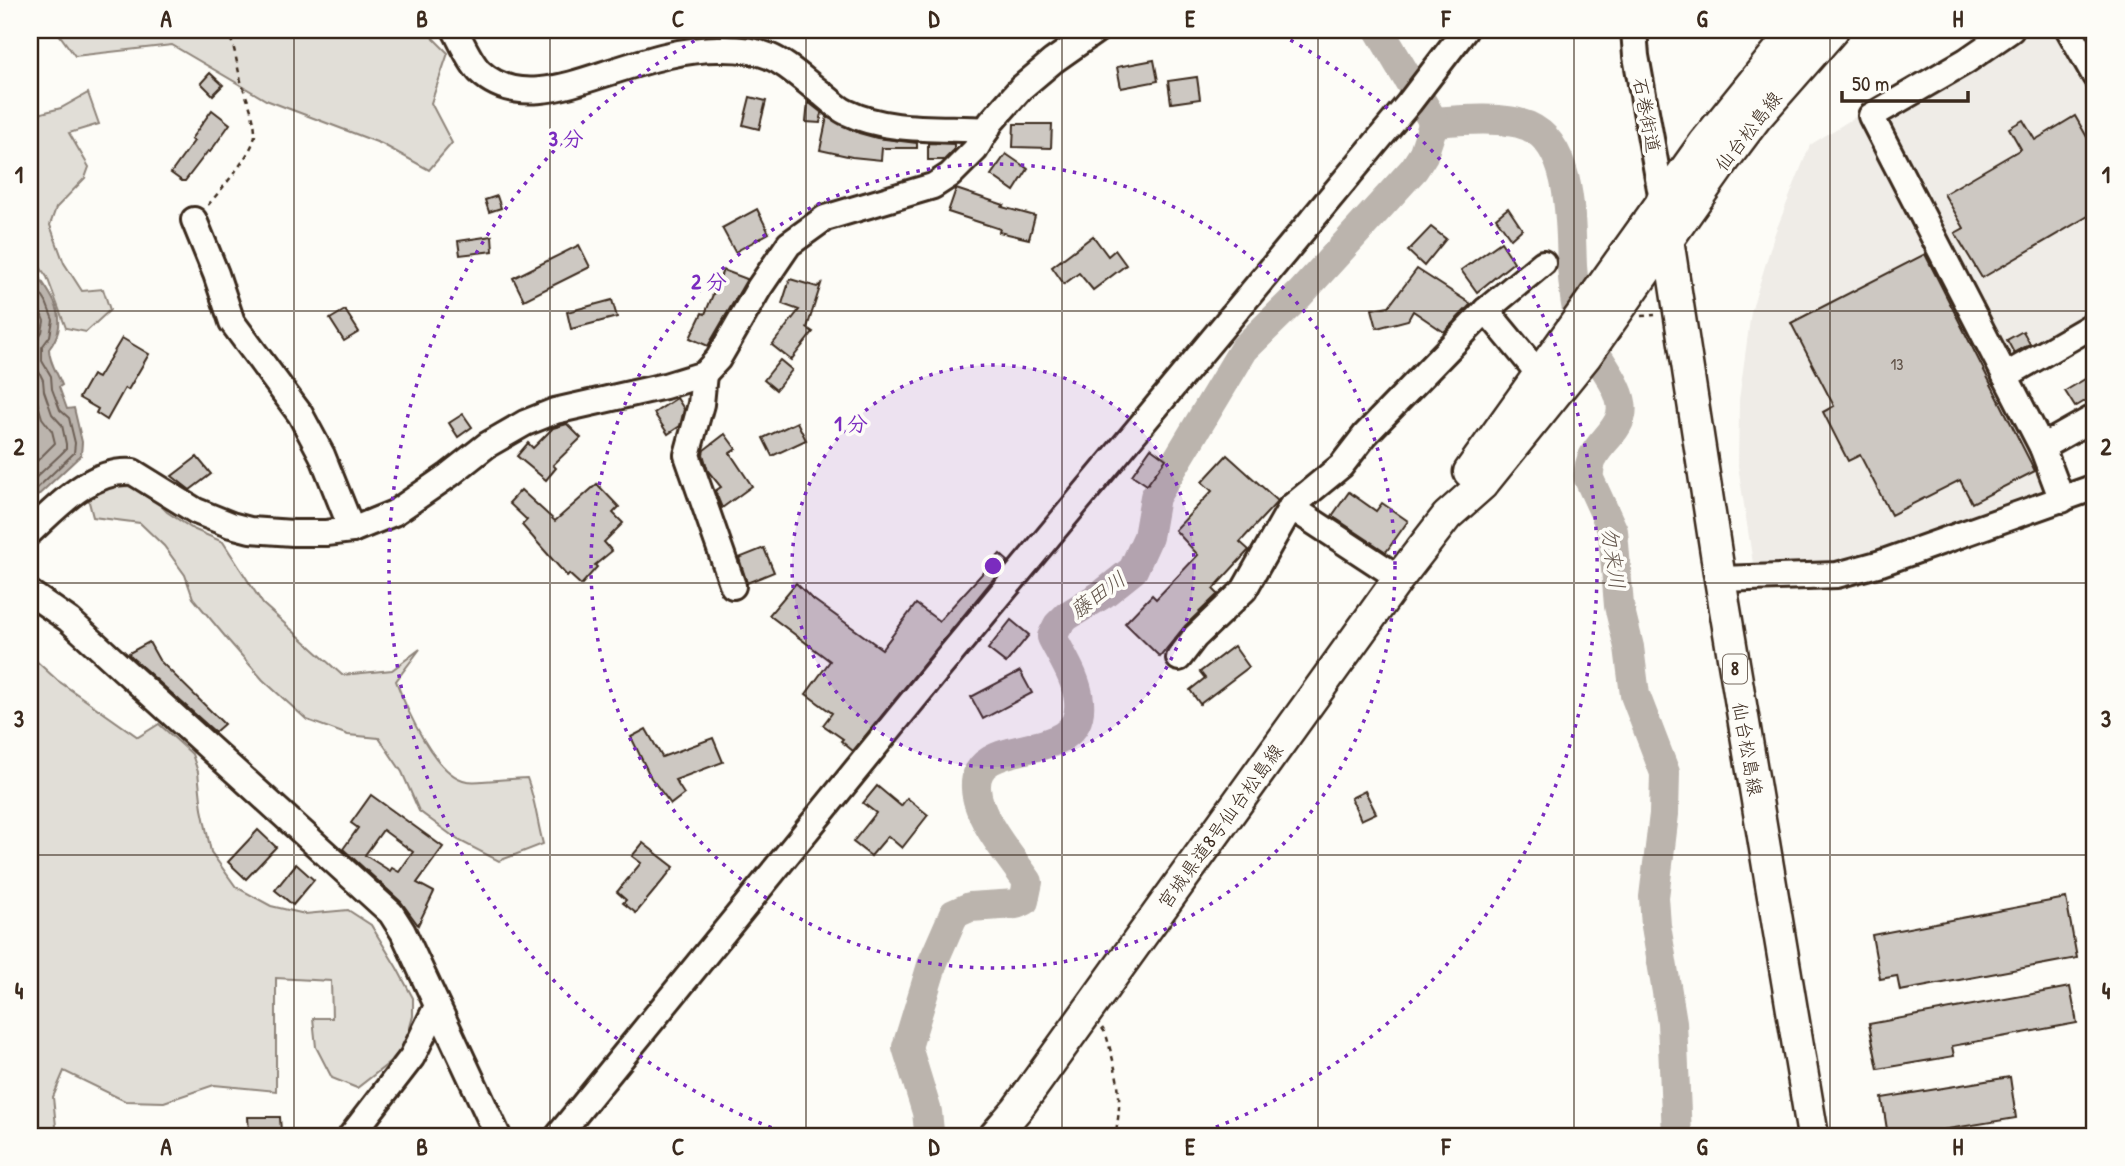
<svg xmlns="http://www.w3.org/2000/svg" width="2125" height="1166" font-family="'Patrick Hand','Klee One',sans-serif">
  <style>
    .built { fill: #efece7 }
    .green { fill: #e1ded7; stroke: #8e847a; stroke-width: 2 }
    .water { fill: #bbb4ad; stroke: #887d74; stroke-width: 2 }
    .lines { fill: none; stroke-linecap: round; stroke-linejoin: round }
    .shore { stroke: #6e6157; stroke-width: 2 }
    .river { stroke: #bbb4ad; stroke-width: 30 }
    .building { fill: #cdc8c2; stroke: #3b2a1e; stroke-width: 2; fill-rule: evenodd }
    .minor-casing { stroke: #3b2a1e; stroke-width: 30 }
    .major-casing { stroke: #3b2a1e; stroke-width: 35 }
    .path { stroke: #3b2a1e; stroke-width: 2.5; stroke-dasharray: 5 5; stroke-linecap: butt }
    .minor { stroke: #fdfcf7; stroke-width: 24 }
    .major { stroke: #fdfcf7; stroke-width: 30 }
    .grid { fill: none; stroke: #3b2a1e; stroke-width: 2; stroke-opacity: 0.55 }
    .ring { fill: none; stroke: #7b2cbf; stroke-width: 3.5; stroke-dasharray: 3.5 7 }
    .labels { text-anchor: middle; stroke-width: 7; stroke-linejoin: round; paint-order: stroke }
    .number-label { font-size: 16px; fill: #605247 }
    .shield { fill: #fdfcf7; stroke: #75695f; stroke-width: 2 }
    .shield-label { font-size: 18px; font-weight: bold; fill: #3b2a1e }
    .street-label { font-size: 19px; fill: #3b2a1e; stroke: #fdfcf7 }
    .water-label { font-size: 21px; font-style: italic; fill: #615349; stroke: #fdfcf7 }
    .centre { fill: #7b2cbf; stroke: #fdfcf7; stroke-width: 3.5 }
    .ring-label { font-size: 21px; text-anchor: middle; font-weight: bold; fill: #7b2cbf; stroke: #fdfcf7; stroke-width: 7; stroke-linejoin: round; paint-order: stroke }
    .neatline { fill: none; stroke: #3b2a1e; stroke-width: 2.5 }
    .grid-label { font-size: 23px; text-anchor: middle; font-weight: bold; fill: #3b2a1e }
  </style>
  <rect width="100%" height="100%" fill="#fdfcf7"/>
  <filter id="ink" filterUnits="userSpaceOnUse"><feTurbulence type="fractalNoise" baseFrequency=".0143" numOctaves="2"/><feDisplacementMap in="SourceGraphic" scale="14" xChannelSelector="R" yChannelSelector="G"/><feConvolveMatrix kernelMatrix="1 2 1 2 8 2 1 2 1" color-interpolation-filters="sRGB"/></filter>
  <g filter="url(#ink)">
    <g class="built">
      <polygon points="2038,30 2053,30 2095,102 2095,314 2015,361 1922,198 1930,195 1889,121 1893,116"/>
      <polygon points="1860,114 2051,484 2046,495 1875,549 1841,562 1753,563 1738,466 1739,400 1751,312 1775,233 1810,145"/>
    </g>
    <g class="green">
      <polygon points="56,30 425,30 448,53 431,103 452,143 429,170 382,144 266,100 172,45 75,56"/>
      <polygon points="88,93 99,124 69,133 89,167 85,178 56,208 50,225 64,263 82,291 103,289 110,310 86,332 66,328 47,277 30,253 30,116 61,108"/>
      <path d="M130 486 148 492 167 512 193 529 223 542 263 604 342 675 392 670 420 649 396 681C406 708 435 776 467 781 479 783 512 778 527 778 535 799 537 821 543 844L499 861 458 840 419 811 402 772 379 738 348 735 307 720 263 680 228 640 193 598 185 575 164 546 140 523 93 517 89 502 92 494 109 487Z"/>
      <polygon points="30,633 33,658 57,680 138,737 159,724 192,754 198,772 202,809 211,852 236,887 271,906 305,914 348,910 371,925 397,968 413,998 413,1016 406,1042 393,1060 357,1088 332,1078 316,1047 313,1018 332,1018 331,981 276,978 276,1091 214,1085 164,1102 125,1101 64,1071 53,1097 57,1136 30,1136"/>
    </g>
    <path class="water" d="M30 264C48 292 74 317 49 349 49 362 57 372 62 385L59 387 67 409 74 408 82 442 81 455 30 503Z"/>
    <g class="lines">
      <g class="shore">
        <polyline points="30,277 46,302 53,320 50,336 42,347 42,361 51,376 52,389 60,410 69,418 75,443 74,453 30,495"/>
        <polyline points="30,293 38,306 44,321 42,332 33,346 34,362 43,380 44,391 52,414 62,425 66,444 66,449 60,455 30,483"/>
        <polyline points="30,378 42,418 52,431 55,443 30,468"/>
      </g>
      <g class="river">
        <polyline points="1379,30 1430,116"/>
        <path d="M1434 122C1460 120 1504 116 1528 126 1574 146 1570 225 1572 266 1574 288 1575 309 1582 329 1590 353 1627 388 1621 415 1615 439 1586 448 1589 479L1613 531 1619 606 1629 647 1635 695 1665 773 1664 814 1654 897 1656 926 1672 1022 1677 1136"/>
        <path d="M927 1136 929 1131 927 1112 907 1047 933 962 954 914 970 907 1016 904 1024 901 1028 882C1011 857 977 819 976 788 973 731 1085 768 1079 701 1077 679 1062 657 1052 637L1058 625 1067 616 1103 594 1133 570 1148 537 1155 497 1244 349 1300 294 1414 169 1423 155 1434 122"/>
      </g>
    </g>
    <g class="building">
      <polygon points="1154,60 1158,81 1121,88 1117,67"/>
      <polygon points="210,73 223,85 213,95 201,83"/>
      <polygon points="1197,77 1200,99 1171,103 1168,81"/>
      <polygon points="750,97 766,101 759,129 743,125"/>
      <polygon points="808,102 822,113 820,123 806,122"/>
      <polygon points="212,110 230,124 210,152 208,151 185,181 182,181 171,173 194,141 191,139"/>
      <polygon points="2075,116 2095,151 2095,212 1982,278 1955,233 1964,228 1944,194 2021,149 2009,128 2023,120 2035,140"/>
      <polygon points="827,117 859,133 877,138 917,143 917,148 882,148 881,160 852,157 820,150"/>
      <polygon points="1014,124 1052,124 1051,148 1013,147"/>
      <polygon points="928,143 954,144 954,150 944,160 928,160"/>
      <polygon points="1006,154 1028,169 1014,191 991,175"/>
      <polygon points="956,189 1004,205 1002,207 1035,216 1029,239 999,232 1000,229 948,212"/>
      <polygon points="497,196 501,208 489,212 485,200"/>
      <polygon points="1508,208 1522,229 1511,239 1496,218"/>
      <polygon points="757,209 769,233 735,252 722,228"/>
      <polygon points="1431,227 1446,239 1424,266 1408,251"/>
      <polygon points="492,236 493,251 460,255 458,241"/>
      <polygon points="1093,236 1108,256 1115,250 1126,265 1093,290 1079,273 1064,284 1052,267"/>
      <polygon points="1501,242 1514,262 1477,292 1461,270"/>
      <polygon points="579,245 590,267 524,300 513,278"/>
      <polygon points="1925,254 2035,471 1972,503 1960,480 1891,515 1860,455 1848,461 1823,412 1834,406 1791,323"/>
      <polygon points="1417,269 1471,304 1444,332 1413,311 1408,320 1377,328 1372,309 1389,306"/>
      <polygon points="723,270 747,279 708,346 690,338 702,313 705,314"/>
      <polygon points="790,279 817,287 821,284 807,328 813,332 791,360 772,345 799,310 782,304"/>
      <polygon points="612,300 617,317 571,329 567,312"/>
      <polygon points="345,310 359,332 344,341 330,319"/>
      <polygon points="2023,331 2030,344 2014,353 2007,340"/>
      <polygon points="122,338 149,354 128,390 125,388 107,420 96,413 98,409 79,398 92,375 98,378"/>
      <polygon points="780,360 792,370 776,390 764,380"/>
      <polygon points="2095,373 2095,395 2075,407 2065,391"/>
      <polygon points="677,398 684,409 680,426 668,434 654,413"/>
      <polygon points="463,414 472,427 458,437 449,423"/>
      <polygon points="797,422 806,440 772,456 763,438"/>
      <polygon points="567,424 581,438 553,465 556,468 546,480 517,456 528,443 533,448 553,428"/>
      <polygon points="725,434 736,449 730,453 752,486 722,508 715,491 721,487 708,471 703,454 704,450"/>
      <polygon points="1151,448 1166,459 1147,485 1132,475"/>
      <polygon points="1227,455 1278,501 1240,542 1249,550 1213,589 1218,594 1185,626 1160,657 1125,623 1152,595 1156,599 1198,555 1175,530 1212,491 1202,482"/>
      <polygon points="197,457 211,474 190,490 172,476"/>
      <polygon points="597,484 619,507 613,513 623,523 604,542 612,551 595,565 597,567 581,585 569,574 567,576 522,525 527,520 509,503 521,490 555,521"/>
      <polygon points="1349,492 1376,511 1382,503 1408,521 1386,552 1332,516"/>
      <polygon points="764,548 774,572 747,583 739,558"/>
      <polygon points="1000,554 1008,561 853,751 841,741 843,739 823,725 832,713 806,694 830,661 769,615 796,583 810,597 882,649 916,604 939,621"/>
      <polygon points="1011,620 1029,635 1006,663 988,649"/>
      <polygon points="149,642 159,660 224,724 215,732 130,656 129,653"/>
      <polygon points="1234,646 1249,667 1200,704 1190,690 1205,678 1200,672"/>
      <polygon points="1020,671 1032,693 983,719 971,697"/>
      <polygon points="646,729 662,757 713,738 723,762 675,780 684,794 671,804 651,778 631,737"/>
      <polygon points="877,786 901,806 907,798 928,815 902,848 888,836 871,856 853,842 876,813 863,803"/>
      <polygon points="1365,791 1376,813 1361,820 1351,798"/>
      <path d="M371 795 443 847 417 883 434 892 418 925 401 902 343 849 358 828 351 823ZM383 830 413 852 399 872 392 868 390 871 365 855Z"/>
      <polygon points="258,830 276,847 246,879 228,862"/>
      <polygon points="643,843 674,867 636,913 623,903 626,900 617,892 641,863 632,856"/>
      <polygon points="296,864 314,880 293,905 275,890"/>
      <polygon points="2066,898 2077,958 1900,991 1897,976 1880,979 1872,935"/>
      <polygon points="2070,987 2077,1023 1952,1046 1954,1056 1878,1069 1869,1024"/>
      <polygon points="2010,1077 2016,1118 1905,1136 1888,1136 1882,1098"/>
      <polygon points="248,1117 280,1117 281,1132 249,1132"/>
    </g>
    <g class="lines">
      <g class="minor-casing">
        <g id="minor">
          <path d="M455 30C462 43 469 60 479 71 518 109 577 82 620 69 652 59 684 49 718 49 772 48 780 61 821 93 829 99 837 108 846 112 889 133 942 127 987 130"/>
          <polyline points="1634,30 1636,56 1662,200"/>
          <polyline points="2011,30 1966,61 1871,116 2042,447 2062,500"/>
          <polyline points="2069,30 2095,76"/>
          <polyline points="194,220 216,274 232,322 300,414 322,455 352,530"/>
          <polyline points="1486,310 1539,374"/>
          <polyline points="704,374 701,404 687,455 733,586"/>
          <polyline points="2005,376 2095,324"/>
          <polyline points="2042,447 2095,417"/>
          <polyline points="1291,507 1399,578"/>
          <path d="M30 532C57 507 92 468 133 472L196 511 231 525 250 530 293 533H326L352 530 394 513 449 475 487 445 525 423 555 411 665 386 704 374 718 359 759 288 789 244 825 218 933 186 950 175 975 150 991 122 1021 88 1053 61 1097 30"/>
          <polyline points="1720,579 1837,575 1881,563 2095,487"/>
          <polyline points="30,593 69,620 391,913 403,932 498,1136"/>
          <polyline points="1179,658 1195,637 1244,590 1291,507 1341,466 1365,435 1486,310 1543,263"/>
          <polyline points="351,1136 412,1057 437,1006"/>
          <polyline points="558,1136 935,673 1409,103 1465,30"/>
        </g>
      </g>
      <g class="major-casing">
        <g id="major">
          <polyline points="1662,200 1720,579 1813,1136"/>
          <polyline points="1469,472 1704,143 1795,30"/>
          <polyline points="994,1136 1017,1109 1399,578 1447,516 1482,485 1586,356 1726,158 1756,118 1833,30"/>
        </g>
      </g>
      <g class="path">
        <path d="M208 205C220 191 255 151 255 134 255 115 246 98 241 81 236 63 236 46 226 30"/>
        <polyline points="1641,316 1655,315"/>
        <path d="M1102 1028 1106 1034C1117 1075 1124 1094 1115 1136"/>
      </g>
      <use href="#minor" class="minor"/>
      <use href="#major" class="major"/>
    </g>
  </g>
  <path class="grid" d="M294 30V1136M550 30V1136M806 30V1136M1062 30V1136M1318 30V1136M1574 30V1136M1830 30V1136M30 311H2095M30 583H2095M30 855H2095"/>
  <circle cx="993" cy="566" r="201" fill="#7b2cbf" fill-opacity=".12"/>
  <g class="ring">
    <circle cx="993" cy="566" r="201"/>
    <circle cx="993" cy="566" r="402"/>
    <path d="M791 1135A604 604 0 0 1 714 30M1272 30A604 604 0 0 1 1195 1135"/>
  </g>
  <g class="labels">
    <g class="number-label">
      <text x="1897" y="370">13</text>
    </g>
    <rect class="shield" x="1723" y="654.5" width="24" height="29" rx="5"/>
    <g class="shield-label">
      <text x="1735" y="675">8</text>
    </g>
    <g class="street-label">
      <text transform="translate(1647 115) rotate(79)" y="7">石巻街道</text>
      <text transform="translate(1748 131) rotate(-52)" y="7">仙台松島線</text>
      <text transform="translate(1748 749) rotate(80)" y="7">仙台松島線</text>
      <text transform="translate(1220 826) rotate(-54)" y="7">宮城県道8号仙台松島線</text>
    </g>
    <g class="water-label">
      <text transform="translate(1613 558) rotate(82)" y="7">勿来川</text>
      <text transform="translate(1098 595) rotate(-36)" y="7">藤田川</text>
    </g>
  </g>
  <circle cx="993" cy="566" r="10" class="centre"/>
  <g class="ring-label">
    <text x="566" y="146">3 分</text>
    <text x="709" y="289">2 分</text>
    <text x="851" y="431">1 分</text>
  </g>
  <rect width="2125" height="1166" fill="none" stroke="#fdfcf7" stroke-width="77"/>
  <path d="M1842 91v10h126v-10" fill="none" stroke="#3b2a1e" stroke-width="3.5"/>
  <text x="1852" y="91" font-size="21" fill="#3b2a1e" stroke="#fdfcf7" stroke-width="5" paint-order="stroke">50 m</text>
  <rect x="38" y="38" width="2048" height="1090" class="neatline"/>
  <g class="grid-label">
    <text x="166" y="27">A</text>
    <text x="422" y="27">B</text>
    <text x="678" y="27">C</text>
    <text x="934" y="27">D</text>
    <text x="1190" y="27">E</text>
    <text x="1446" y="27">F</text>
    <text x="1702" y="27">G</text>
    <text x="1958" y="27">H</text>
    <text x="19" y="183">1</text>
    <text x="2106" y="183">1</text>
    <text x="19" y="455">2</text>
    <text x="2106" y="455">2</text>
    <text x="19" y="727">3</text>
    <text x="2106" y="727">3</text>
    <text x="19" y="999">4</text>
    <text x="2106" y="999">4</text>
    <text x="166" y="1155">A</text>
    <text x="422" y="1155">B</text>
    <text x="678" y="1155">C</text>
    <text x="934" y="1155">D</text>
    <text x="1190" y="1155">E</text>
    <text x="1446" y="1155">F</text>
    <text x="1702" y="1155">G</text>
    <text x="1958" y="1155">H</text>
  </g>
</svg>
